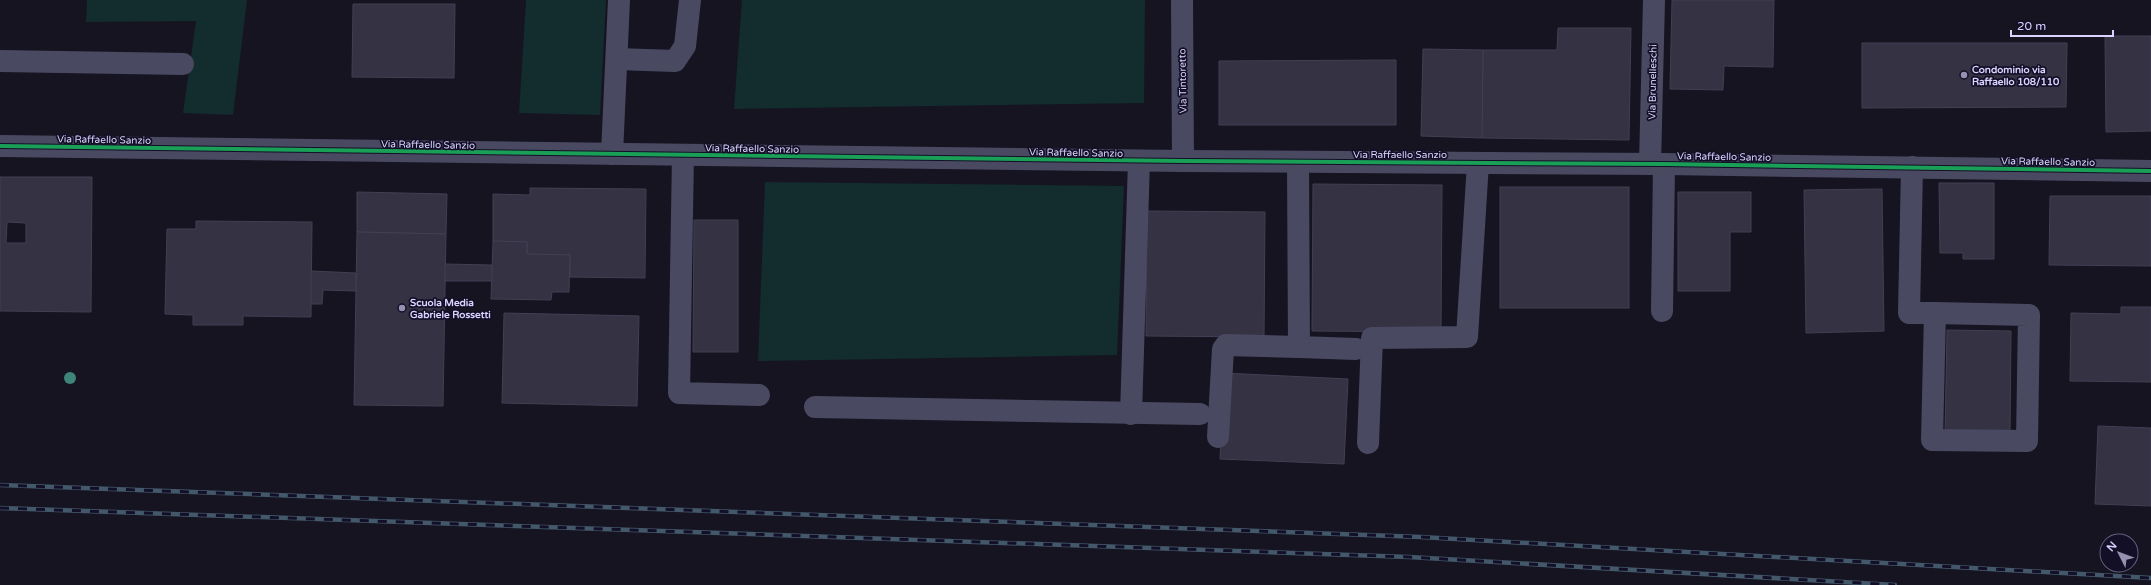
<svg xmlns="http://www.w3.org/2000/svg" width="2151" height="585" font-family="'Varela Round',sans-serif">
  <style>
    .green { fill: #132c2d }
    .building { fill: #343243; stroke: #433f54; fill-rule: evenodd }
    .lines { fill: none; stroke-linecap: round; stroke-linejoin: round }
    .minor { stroke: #4a4962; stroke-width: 22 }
    .rail-casing { stroke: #43596b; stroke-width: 4.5 }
    .rail { stroke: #130f26; stroke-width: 3; stroke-dasharray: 9; stroke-linecap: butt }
    .cycleway-casing { stroke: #130f26; stroke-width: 6 }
    .cycleway { stroke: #1a9f57; stroke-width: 4 }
    .tree { fill: #3e8478 }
    .poi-dot { fill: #9591b1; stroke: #130f26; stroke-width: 1.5 }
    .labels { text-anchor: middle; stroke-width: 3.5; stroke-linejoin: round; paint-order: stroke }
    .poi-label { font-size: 10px; font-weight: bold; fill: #d9d4ff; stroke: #130f26; text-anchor: start }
    .street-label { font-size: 10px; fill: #d9d4ff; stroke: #130f26 }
  </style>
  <rect width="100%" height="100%" fill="#161421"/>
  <g class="green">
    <polygon points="87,0 247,0 233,115 183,113 196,21 86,22"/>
    <polygon points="526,0 606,0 600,115 519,113"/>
    <polygon points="742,0 1145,0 1144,103 734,109"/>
    <polygon points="765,182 1124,186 1117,355 758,361"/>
  </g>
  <g class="building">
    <polygon points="1672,0 1774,0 1773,67 1724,66 1723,90 1670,89"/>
    <polygon points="353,4 455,4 454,78 352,77"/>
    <polygon points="1558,28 1631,28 1629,140 1482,138 1483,50 1557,50"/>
    <polygon points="2105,36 2151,36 2151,131 2106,132"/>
    <polygon points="1862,43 2067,43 2066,107 1862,108"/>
    <polygon points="1423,49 1483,50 1482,138 1421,136"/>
    <polygon points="1396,60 1396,125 1219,125 1219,61"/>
    <path d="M0 177H92L91 312 0 311ZM7 222 26 223V243H6Z"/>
    <polygon points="1939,183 1994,183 1994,259 1963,259 1963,253 1940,253"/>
    <polygon points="1313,184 1442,185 1441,332 1312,331"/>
    <rect x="1500" y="187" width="129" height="121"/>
    <polygon points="530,188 646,189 645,278 570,277 570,255 527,254 527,242 493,241 493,194 530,195"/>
    <polygon points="1882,189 1884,331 1806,333 1804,190"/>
    <polygon points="357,192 447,194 446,234 357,232"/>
    <polygon points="1678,192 1751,192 1751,232 1730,232 1730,291 1678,291"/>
    <polygon points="2050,196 2151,196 2151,266 2049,265"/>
    <polygon points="1147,211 1265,212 1264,337 1146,336"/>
    <polygon points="694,220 738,220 738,352 693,352"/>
    <polygon points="196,221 312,222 311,317 243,316 243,325 193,325 193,315 165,314 167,229 196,229"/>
    <polygon points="357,232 446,234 443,406 354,405"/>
    <polygon points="493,241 527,242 527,254 570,255 569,292 552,292 551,300 491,299"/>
    <polygon points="445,264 492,265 492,281 445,281"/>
    <polygon points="311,271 356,273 356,291 323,290 322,304 311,304"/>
    <polygon points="2121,307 2151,307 2151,382 2070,381 2071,313 2121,314"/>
    <polygon points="504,313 639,316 637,406 502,403"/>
    <polygon points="1947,330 2011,331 2010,435 1945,435"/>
    <polygon points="1224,373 1348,379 1344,464 1220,459"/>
    <polygon points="2098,426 2151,428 2151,506 2095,504"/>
  </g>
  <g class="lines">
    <g class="minor">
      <polyline points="1182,0 1183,161"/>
      <polyline points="617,59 675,61 685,46 690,0"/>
      <polyline points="0,61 183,64"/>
      <polyline points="0,146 1183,161 1664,164 2151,171"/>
      <polyline points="612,154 619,0"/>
      <polyline points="683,155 679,393 759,395"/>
      <polyline points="1298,162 1299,347 1356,349"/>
      <polyline points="1650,164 1654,0"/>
      <polyline points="1912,167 1909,313 1935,313 1932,440 2027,441 2029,315 1935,313"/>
      <polyline points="1662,311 1664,164"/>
      <polyline points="815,407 1200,414"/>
      <polyline points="1131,414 1139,161"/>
      <polyline points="1218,437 1223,349 1226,345 1299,347"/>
      <polyline points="1368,443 1372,338 1467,337 1478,163"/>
    </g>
    <g class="rail-casing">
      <g id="rail">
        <polyline points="0,485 1421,537 2151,578"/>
        <polyline points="0,508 1409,557 1895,585"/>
      </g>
    </g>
    <use href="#rail" class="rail"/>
    <g class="cycleway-casing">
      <polyline id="cycleway" points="0,146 1183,161 1664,164 2151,171"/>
    </g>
    <use href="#cycleway" class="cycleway"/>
  </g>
  <circle class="tree" cx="70" cy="378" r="6"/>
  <g class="poi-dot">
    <circle cx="1964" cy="75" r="4"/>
    <circle cx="402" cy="308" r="4"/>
  </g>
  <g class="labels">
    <g class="poi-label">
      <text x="1972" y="73">Condominio via<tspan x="1972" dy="12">Raffaello 108/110</tspan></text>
      <text x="410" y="306">Scuola Media<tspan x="410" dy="12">Gabriele Rossetti</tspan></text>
    </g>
    <g class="street-label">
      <text transform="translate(1182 81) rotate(-91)" y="4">Via Tintoretto</text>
      <text transform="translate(1652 82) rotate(-89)" y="4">Via Brunelleschi</text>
      <text transform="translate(104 139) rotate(1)" y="4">Via Raffaello Sanzio</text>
      <text transform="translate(428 144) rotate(1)" y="4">Via Raffaello Sanzio</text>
      <text transform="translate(752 148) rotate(1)" y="4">Via Raffaello Sanzio</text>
      <text transform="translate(1076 152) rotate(1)" y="4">Via Raffaello Sanzio</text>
      <text x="1400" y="158">Via Raffaello Sanzio</text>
      <text transform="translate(1724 156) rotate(1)" y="4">Via Raffaello Sanzio</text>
      <text transform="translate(2048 161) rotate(1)" y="4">Via Raffaello Sanzio</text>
    </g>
  </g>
  <g transform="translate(2119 553) rotate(312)"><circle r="19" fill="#130f26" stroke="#625e7d"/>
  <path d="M0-3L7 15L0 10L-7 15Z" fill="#9591b1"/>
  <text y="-6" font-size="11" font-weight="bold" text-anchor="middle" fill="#d9d4ff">N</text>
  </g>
  <path d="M2011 30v6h102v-6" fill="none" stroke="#d9d4ff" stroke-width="2"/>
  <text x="2017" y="30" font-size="12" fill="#d9d4ff" stroke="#130f26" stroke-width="3" paint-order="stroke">20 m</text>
</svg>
